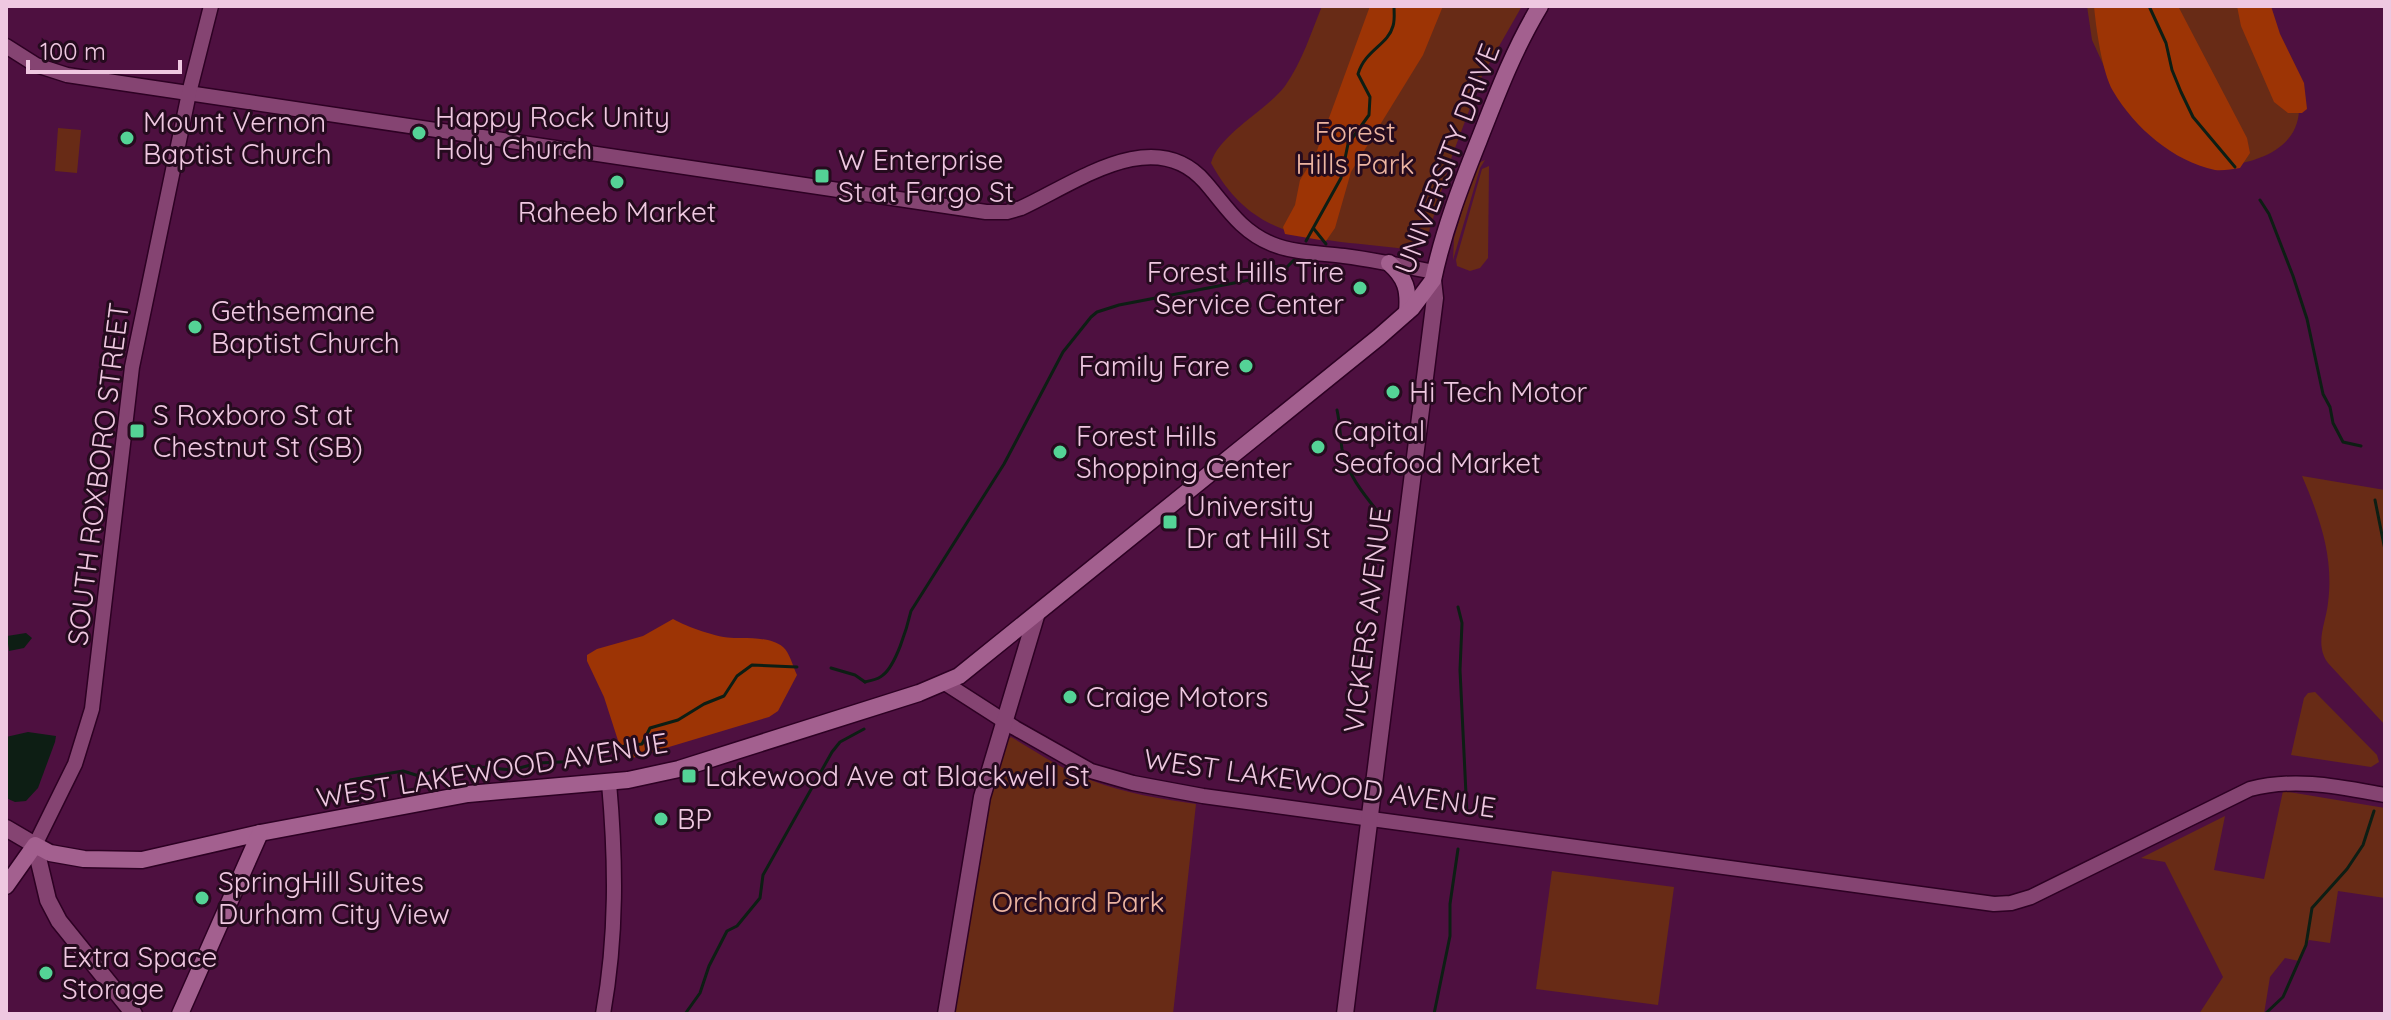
<svg xmlns="http://www.w3.org/2000/svg" width="2391" height="1020" font-family="Quicksand,sans-serif">
  <style>
    .green { fill: #682b16 }
    .forest { fill: #9d3405 }
    .water { fill: #0d1e14 }
    .lines { fill: none; stroke-linecap: round; stroke-linejoin: round }
    .stream { stroke: #0d1e14; stroke-width: 3 }
    .tertiary-casing { stroke: #2d0123; stroke-width: 17 }
    .secondary-casing { stroke: #2d0123; stroke-width: 19 }
    .primary-casing { stroke: #2d0123; stroke-width: 19 }
    .tertiary { stroke: #854472; stroke-width: 14 }
    .secondary { stroke: #854472; stroke-width: 16 }
    .primary { stroke: #a3608f; stroke-width: 16 }
    .poi-dot { fill: #54d396; stroke: #250b1e; stroke-width: 3 }
    .labels { text-anchor: middle; stroke-width: 6; stroke-linejoin: round; paint-order: stroke }
    .poi-label { font-size: 28px; fill: #efc8e1; stroke: #250b1e; text-anchor: start }
    .park-label { font-size: 28px; fill: #edb5a2; stroke: #250b1e }
    .street-label { font-size: 28px; fill: #efc8e1; stroke: #250b1e }
  </style>
  <rect width="100%" height="100%" fill="#4e1040"/>
  <g class="green">
    <path d="M1322 6H1522L1482 76 1452 156 1427 238 1418 246 1405 249C1323 238 1256 246 1211 163 1219 134 1266 111 1285 86 1302 62 1311 33 1322 6Z"/>
    <path d="M2087 6H2261C2268 24 2300 96 2299 110 2298 148 2258 162 2228 165L2113 86 2092 40Z"/>
    <polygon points="58,128 81,130 77,173 55,171"/>
    <polygon points="1485,160 1480,168 1453,260 1454,238 1476,164"/>
    <polygon points="1489,166 1488,258 1480,268 1470,271 1457,266 1456,260 1482,169"/>
    <path d="M2302 476 2385 490V725L2328 663C2314 644 2326 623 2328 603 2334 557 2320 518 2302 476Z"/>
    <polygon points="2315,692 2377,755 2379,762 2371,767 2291,755 2304,698 2308,693"/>
    <path d="M1011 737C1037 752 1064 771 1093 781 1125 793 1161 799 1196 804L1173 1014H954L989 800 1008 739Z"/>
    <polygon points="2283,791 2385,808 2385,898 2338,891 2330,943 2309,940 2299,961 2285,958 2270,977 2264,1014 2199,1014 2223,977 2165,862 2141,858 2225,816 2214,870 2264,879"/>
    <polygon points="1552,871 1674,887 1658,1005 1536,989"/>
  </g>
  <g class="forest">
    <polygon points="1370,6 1443,6 1423,55 1351,172 1335,228 1326,241 1285,234 1283,227 1295,205 1300,180 1315,156"/>
    <path d="M2094 6H2178L2247 138 2250 153 2240 168C2232 169 2223 171 2215 170 2173 161 2135 128 2113 91 2102 72 2096 28 2094 6Z"/>
    <polygon points="2237,6 2271,6 2280,34 2304,83 2307,109 2302,113 2288,113 2274,102 2241,26"/>
    <path d="M673 619C687 627 718 638 734 638 748 638 771 637 783 647 790 653 793 667 797 675L778 711 769 717 629 759 623 756 604 697 587 661V655L597 649 643 636Z"/>
  </g>
  <g class="water">
    <polygon points="26,633 32,638 24,648 9,651 7,636"/>
    <polygon points="28,732 56,736 55,742 38,788 26,801 15,802 6,798 6,737"/>
  </g>
  <g class="lines">
    <g class="stream">
      <polyline points="2149,6 2166,43 2172,70 2181,92 2193,117 2235,167"/>
      <polyline points="2260,200 2269,214 2293,276 2307,319 2323,394 2330,407 2333,423 2343,442 2361,446"/>
      <polyline points="1314,229 1326,244"/>
      <path d="M1306 241 1341 178 1348 144 1369 115 1370 97 1358 74C1365 50 1388 45 1393 26 1395 20 1394 12 1394 6"/>
      <path d="M1337 410C1340 423 1340 436 1342 449 1348 478 1368 499 1386 522"/>
      <polyline points="2375,500 2385,550"/>
      <polyline points="1458,607 1462,623 1460,670 1467,815"/>
      <polyline points="831,668 855,675 865,682"/>
      <path d="M865 682C871 680 878 680 883 675 896 665 907 628 911 611L1004 464 1063 352 1091 317 1097 312 1119 305 1255 279 1272 266 1286 268 1294 260"/>
      <polyline points="618,747 642,744 650,728 678,720 704,704 724,696 737,676 752,665 797,667"/>
      <polyline points="350,780 403,771 419,776 456,765 512,770 538,763 584,761"/>
      <polyline points="685,1014 700,993 709,966 727,931 737,926 760,898 763,875 832,752 840,742 864,729"/>
      <polyline points="1434,1014 1450,936 1450,904 1458,849"/>
      <polyline points="2265,1014 2283,997 2306,945 2312,908 2347,869 2363,845 2374,811"/>
    </g>
    <g class="tertiary-casing">
      <g id="tertiary">
        <path d="M6 46 36 65 67 75 986 212H1007L1021 208C1074 184 1154 123 1205 182 1226 206 1240 231 1272 244 1294 253 1320 253 1344 256 1374 260 1404 266 1434 272"/>
        <path d="M945 683 1015 728 1091 771 1133 783 1203 796 1994 904 2011 903 2031 897 2250 789C2296 777 2340 787 2385 795"/>
        <polyline points="35,845 75,764 92,709 132,367 189,93 211,6"/>
        <path d="M603 1014C617 936 616 861 609 783"/>
      </g>
    </g>
    <g class="secondary-casing">
      <g id="secondary">
        <polyline points="6,828 35,845 48,900 59,921 134,1014"/>
        <polyline points="946,1014 982,797 1036,616"/>
        <polyline points="1345,1014 1435,298 1433,280"/>
      </g>
    </g>
    <g class="primary-casing">
      <g id="primary">
        <path d="M1389 263C1406 278 1409 290 1407 312"/>
        <path d="M6 886 35 845 50 853 84 859 142 860 260 833 468 794 628 780 679 769 919 693 959 676 1379 337 1412 308 1433 280C1443 232 1461 185 1479 140 1497 94 1514 49 1540 6"/>
        <polyline points="180,1014 260,833"/>
      </g>
    </g>
    <use href="#tertiary" class="tertiary"/>
    <use href="#secondary" class="secondary"/>
    <use href="#primary" class="primary"/>
  </g>
  <g class="poi-dot">
    <circle cx="419" cy="133" r="8"/>
    <circle cx="127" cy="138" r="8"/>
    <rect x="814" y="168" width="16" height="16" rx="4"/>
    <circle cx="617" cy="182" r="8"/>
    <circle cx="1360" cy="288" r="8"/>
    <circle cx="195" cy="327" r="8"/>
    <circle cx="1246" cy="366" r="8"/>
    <circle cx="1393" cy="392" r="8"/>
    <rect x="129" y="423" width="16" height="16" rx="4"/>
    <circle cx="1318" cy="447" r="8"/>
    <circle cx="1060" cy="452" r="8"/>
    <rect x="1162" y="514" width="16" height="16" rx="4"/>
    <circle cx="1070" cy="697" r="8"/>
    <rect x="681" y="768" width="16" height="16" rx="4"/>
    <circle cx="661" cy="819" r="8"/>
    <circle cx="202" cy="898" r="8"/>
    <circle cx="46" cy="973" r="8"/>
  </g>
  <g class="labels">
    <g class="poi-label">
      <text x="435" y="127">Happy Rock Unity<tspan x="435" dy="32">Holy Church</tspan></text>
      <text x="143" y="132">Mount Vernon<tspan x="143" dy="32">Baptist Church</tspan></text>
      <text x="838" y="170">W Enterprise<tspan x="838" dy="32">St at Fargo St</tspan></text>
      <text x="617" y="222" text-anchor="middle">Raheeb Market</text>
      <text x="1344" y="282" text-anchor="end">Forest Hills Tire<tspan x="1344" dy="32">Service Center</tspan></text>
      <text x="211" y="321">Gethsemane<tspan x="211" dy="32">Baptist Church</tspan></text>
      <text x="1230" y="376" text-anchor="end">Family Fare</text>
      <text x="1409" y="402">Hi Tech Motor</text>
      <text x="153" y="425">S Roxboro St at<tspan x="153" dy="32">Chestnut St (SB)</tspan></text>
      <text x="1334" y="441">Capital<tspan x="1334" dy="32">Seafood Market</tspan></text>
      <text x="1076" y="446">Forest Hills<tspan x="1076" dy="32">Shopping Center</tspan></text>
      <text x="1186" y="516">University<tspan x="1186" dy="32">Dr at Hill St</tspan></text>
      <text x="1086" y="707">Craige Motors</text>
      <text x="705" y="786">Lakewood Ave at Blackwell St</text>
      <text x="677" y="829">BP</text>
      <text x="218" y="892">SpringHill Suites<tspan x="218" dy="32">Durham City View</tspan></text>
      <text x="62" y="967">Extra Space<tspan x="62" dy="32">Storage</tspan></text>
    </g>
    <g class="park-label">
      <text x="1355" y="142">Forest<tspan x="1355" dy="32">Hills Park</tspan></text>
      <text x="1078" y="912">Orchard Park</text>
    </g>
    <g class="street-label">
      <text transform="translate(1447 159) rotate(-69)" y="10">UNIVERSITY DRIVE</text>
      <text transform="translate(98 474) rotate(-83)" y="10">SOUTH ROXBORO STREET</text>
      <text transform="translate(1367 620) rotate(-83)" y="10">VICKERS AVENUE</text>
      <text transform="translate(492 770) rotate(-9)" y="10">WEST LAKEWOOD AVENUE</text>
      <text transform="translate(1320 783) rotate(8)" y="10">WEST LAKEWOOD AVENUE</text>
    </g>
  </g>
  <rect width="2391" height="1020" fill="none" stroke="#efc8e1" stroke-width="16"/>
  <path d="M28 60v12h152v-12" fill="none" stroke="#efc8e1" stroke-width="4"/>
  <text x="40" y="60" font-size="24" fill="#efc8e1" stroke="#250b1e" stroke-width="6" paint-order="stroke">100 m</text>
</svg>
